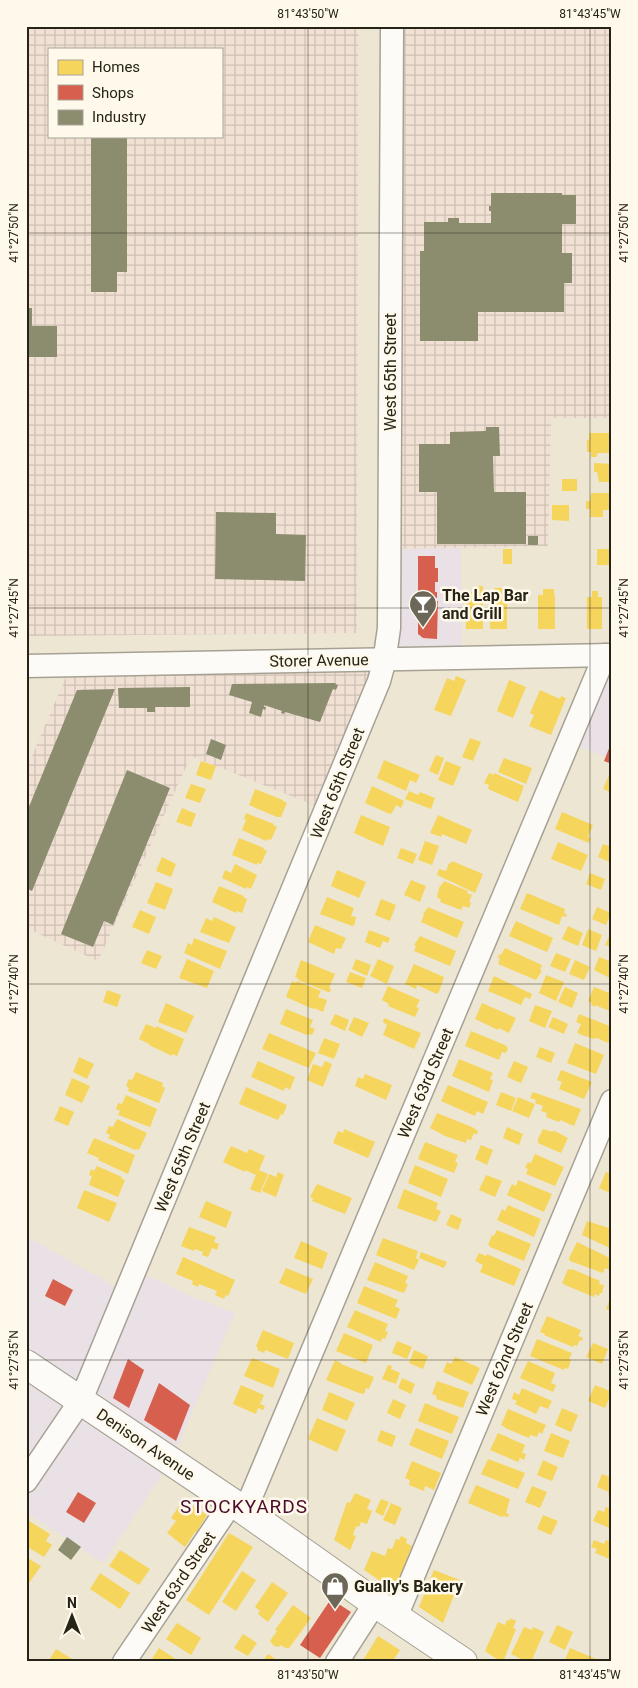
<svg xmlns="http://www.w3.org/2000/svg" width="638" height="1688" font-family="Roboto,sans-serif">
  <style>
    .commercial { fill: #e9e1e5 }
    .industrial { fill: url(#industrial-grid); fill-rule: evenodd }
    .homes { fill: #f6d55c }
    .shops { fill: #d6604d }
    .industry { fill: #8c8c6e }
    .lines { fill: none; stroke-linecap: round; stroke-linejoin: round }
    .minor-casing { stroke: #a6a193; stroke-width: 25 }
    .major-casing { stroke: #a6a193; stroke-width: 30 }
    .minor { stroke: #fcfbf8; stroke-width: 22 }
    .major { stroke: #fcfbf8; stroke-width: 28 }
    .ticks { fill: none; stroke: #272316; stroke-width: 1; stroke-opacity: 0.45 }
    .labels { text-anchor: middle; stroke-width: 5; stroke-linejoin: round; paint-order: stroke }
    .street-label { font-size: 16px; fill: #272316; stroke: #fef9eb }
    .poi-label { font-size: 16px; font-weight: bold; fill: #272316; stroke: #fef9eb; text-anchor: start }
    .quarter-label { font-size: 19px; letter-spacing: 1px; fill: #4c0c2f; stroke: #fef9eb }
    .neatline { fill: none; stroke: #272316; stroke-width: 2 }
    .ticks-label { font-size: 12px; text-anchor: middle; fill: #272316 }
  </style>
  <defs>
    <pattern id="industrial-grid" width="8" height="8" patternUnits="userSpaceOnUse" patternTransform="scale(1.25)"><rect width="8" height="8" fill="#f1e0d4"/><path d="M0 4h8M4 0v8" fill="none" stroke="#cfc0b5"/></pattern>
  </defs>
  <rect width="100%" height="100%" fill="#ede6d3"/>
  <g class="commercial">
    <polygon points="461,548 462,658 385,659 389,549"/>
    <polygon points="612,655 612,760 568,742"/>
    <polygon points="26,1236 125,1292 135,1270 193,1297 235,1313 171,1461 103,1563 26,1512"/>
  </g>
  <g class="industrial">
    <path d="M26 26H358L357 633 26 636ZM49 49H221V136H49Z"/>
    <polygon points="392,26 612,26 612,418 551,418 548,546 389,549"/>
    <polygon points="385,659 326,810 191,756 98,961 26,928 26,770 71,665"/>
  </g>
  <g class="homes">
    <polygon points="589,433 612,433 612,453 598,453 596,457 591,457 591,452 587,452 587,440 589,440"/>
    <polygon points="594,463 612,464 612,482 599,482 597,472 594,472"/>
    <rect x="562" y="479" width="15" height="12"/>
    <polygon points="591,493 612,493 612,510 603,510 603,517 590,517 590,509 586,509 586,501 590,501"/>
    <polygon points="552,505 569,505 569,521 552,520"/>
    <rect x="503" y="549" width="9" height="15"/>
    <rect x="597" y="549" width="13" height="16"/>
    <polygon points="483,586 483,629 466,629 465,592 475,592 475,587"/>
    <polygon points="494,588 503,588 503,593 507,593 507,629 490,629 490,602 491,602 491,593 494,593"/>
    <polygon points="543,589 554,589 554,595 555,595 555,629 538,629 538,595 543,595"/>
    <polygon points="592,591 598,591 598,597 602,597 602,629 587,629 587,597 592,597"/>
    <polygon points="456,676 466,680 451,716 434,710 447,678 454,681"/>
    <polygon points="509,680 526,687 513,718 497,711"/>
    <polygon points="540,690 560,699 561,696 566,698 551,735 529,726 534,715 530,713"/>
    <polygon points="470,738 481,742 473,761 462,757"/>
    <polygon points="436,755 444,758 438,775 429,771"/>
    <polygon points="504,758 532,768 526,784 498,772"/>
    <polygon points="384,760 420,775 416,783 410,780 406,791 377,778"/>
    <polygon points="201,761 216,766 211,780 196,775"/>
    <polygon points="446,761 461,767 453,786 438,780"/>
    <polygon points="489,773 494,775 494,773 524,786 518,802 488,789 489,785 484,783"/>
    <polygon points="609,775 612,776 612,793 603,789"/>
    <polygon points="191,784 206,789 200,803 185,798"/>
    <polygon points="372,786 404,801 401,808 396,805 392,813 390,814 365,803"/>
    <polygon points="255,789 283,800 283,801 287,803 281,817 277,817 249,805"/>
    <polygon points="409,791 418,795 420,792 435,798 431,809 405,799"/>
    <polygon points="182,808 196,814 191,827 176,822"/>
    <polygon points="562,812 593,825 588,837 591,838 589,843 555,829"/>
    <polygon points="246,813 274,824 273,825 277,827 271,840 267,839 266,841 242,830 246,820 244,819"/>
    <polygon points="361,815 390,827 383,846 354,833"/>
    <polygon points="438,815 472,830 466,844 442,834 441,837 430,833"/>
    <polygon points="239,838 264,848 263,849 267,851 261,864 257,863 257,865 232,855"/>
    <polygon points="425,841 439,846 432,865 418,860"/>
    <polygon points="558,842 588,855 581,871 551,859"/>
    <polygon points="603,844 612,847 612,863 598,857"/>
    <polygon points="401,848 417,854 413,864 397,858"/>
    <polygon points="162,857 176,864 171,877 156,871"/>
    <polygon points="452,861 483,874 475,893 437,875 439,869 446,871 449,863 450,864"/>
    <polygon points="235,864 257,875 251,889 247,887 246,889 222,878 225,870 231,873"/>
    <polygon points="337,870 366,882 359,898 331,886"/>
    <polygon points="590,873 605,879 601,890 586,884"/>
    <polygon points="411,880 426,886 420,902 404,895"/>
    <polygon points="444,881 468,891 467,893 472,895 469,902 471,903 469,908 463,906 461,910 440,902 441,900 437,897 440,885 441,886"/>
    <polygon points="156,882 173,889 165,910 147,903"/>
    <polygon points="219,886 244,896 243,897 247,899 242,913 237,911 236,913 212,902"/>
    <polygon points="527,893 565,909 564,913 567,915 566,917 562,916 559,925 520,909"/>
    <polygon points="327,897 354,908 351,916 356,917 354,926 353,925 352,926 320,914"/>
    <polygon points="381,899 396,905 390,921 375,915"/>
    <polygon points="428,907 464,922 457,938 421,922 424,915 423,914"/>
    <polygon points="597,907 611,913 606,925 592,919"/>
    <polygon points="140,910 156,917 149,934 132,927"/>
    <polygon points="214,917 236,927 229,943 200,932 206,918 212,921"/>
    <polygon points="516,921 553,938 547,952 509,936"/>
    <polygon points="315,925 346,938 341,949 336,948 334,954 308,942"/>
    <polygon points="568,926 583,933 578,946 562,939"/>
    <polygon points="588,929 602,935 596,951 582,945"/>
    <polygon points="369,930 390,938 388,943 383,941 380,948 365,942"/>
    <polygon points="612,930 612,947 605,945"/>
    <polygon points="420,936 456,951 450,966 414,951 416,946 414,945"/>
    <polygon points="194,938 227,951 220,969 184,953 188,943 192,945"/>
    <polygon points="505,948 542,965 540,970 542,971 536,980 498,964 500,958 498,958 499,954 501,955"/>
    <polygon points="147,950 162,956 156,969 141,963"/>
    <polygon points="556,953 571,959 565,972 550,966"/>
    <polygon points="599,957 612,962 612,979 594,970"/>
    <polygon points="187,959 214,971 207,988 179,978"/>
    <polygon points="356,959 371,965 367,976 352,969"/>
    <polygon points="378,959 394,966 387,984 370,976"/>
    <polygon points="301,960 335,974 329,988 331,989 330,992 328,992 298,980 299,979 295,977"/>
    <polygon points="575,960 590,967 584,980 569,974"/>
    <polygon points="414,964 444,977 439,992 437,994 417,985 416,989 405,984"/>
    <polygon points="350,972 366,978 362,988 346,982"/>
    <polygon points="546,975 564,982 556,1001 539,993"/>
    <polygon points="494,976 532,994 530,999 525,997 521,1005 488,991"/>
    <polygon points="292,981 296,983 297,981 321,991 318,997 327,1000 323,1012 314,1008 313,1009 286,997"/>
    <polygon points="388,986 420,1000 416,1007 419,1008 415,1017 388,1006 389,1004 382,1000"/>
    <polygon points="565,987 578,993 572,1008 558,1002"/>
    <polygon points="594,987 612,994 612,1012 595,1005 595,1007 591,1005 592,1003 588,1001"/>
    <polygon points="107,990 121,995 117,1007 103,1002"/>
    <polygon points="166,1003 194,1016 186,1033 158,1022"/>
    <polygon points="482,1003 516,1018 509,1033 499,1028 498,1030 475,1019"/>
    <polygon points="535,1005 552,1011 545,1028 529,1021"/>
    <polygon points="286,1009 313,1020 310,1027 315,1029 312,1035 308,1034 307,1035 280,1024"/>
    <polygon points="335,1014 349,1020 345,1031 330,1024"/>
    <polygon points="579,1014 612,1027 612,1035 608,1043 597,1038 593,1039 588,1037 588,1035 587,1037 577,1033 581,1024 576,1022"/>
    <polygon points="354,1017 369,1023 362,1037 348,1030"/>
    <polygon points="553,1017 568,1024 564,1034 548,1027"/>
    <polygon points="384,1018 421,1033 414,1049 383,1035 387,1025 383,1022"/>
    <polygon points="146,1024 156,1028 156,1026 184,1039 177,1056 172,1054 172,1056 149,1045 149,1044 139,1039"/>
    <polygon points="471,1031 505,1045 508,1048 507,1051 505,1053 502,1052 499,1060 465,1046"/>
    <polygon points="269,1033 316,1053 309,1068 262,1049"/>
    <polygon points="324,1038 340,1044 334,1059 318,1053"/>
    <polygon points="575,1043 604,1055 596,1074 567,1063"/>
    <polygon points="540,1047 555,1053 551,1063 536,1057"/>
    <polygon points="79,1057 94,1064 87,1079 73,1072"/>
    <polygon points="459,1059 493,1073 490,1079 493,1080 489,1092 452,1076"/>
    <polygon points="258,1061 295,1077 290,1090 285,1087 284,1091 251,1077"/>
    <polygon points="325,1061 332,1064 323,1087 307,1080 313,1064 322,1067"/>
    <polygon points="514,1061 528,1067 521,1083 507,1077"/>
    <polygon points="561,1070 592,1082 584,1099 559,1089 562,1082 557,1080"/>
    <polygon points="136,1072 163,1083 162,1086 165,1088 159,1103 128,1091 129,1088 126,1086 129,1079 132,1080"/>
    <polygon points="365,1074 392,1085 386,1100 355,1086 358,1077 363,1079"/>
    <polygon points="72,1078 90,1086 82,1103 65,1095"/>
    <polygon points="448,1085 488,1102 483,1114 477,1111 475,1116 441,1101"/>
    <polygon points="246,1087 287,1105 283,1115 281,1114 278,1120 239,1104"/>
    <polygon points="501,1092 516,1098 511,1111 496,1105"/>
    <polygon points="533,1092 581,1109 574,1126 560,1120 559,1122 546,1117 547,1113 541,1111 543,1106 535,1103 536,1100 530,1098"/>
    <polygon points="126,1095 157,1109 150,1127 118,1115 120,1111 116,1109 118,1103 122,1104"/>
    <polygon points="518,1097 535,1104 529,1118 512,1111"/>
    <polygon points="60,1106 74,1112 68,1126 54,1120"/>
    <polygon points="437,1113 472,1127 478,1131 477,1135 474,1133 471,1140 467,1139 466,1143 445,1136 430,1128"/>
    <polygon points="117,1119 147,1133 139,1150 136,1149 135,1150 108,1138 110,1135 106,1133 109,1126 113,1127"/>
    <polygon points="507,1127 523,1134 519,1145 503,1138"/>
    <polygon points="344,1129 375,1142 368,1158 333,1143 338,1131 343,1133"/>
    <polygon points="543,1129 553,1132 553,1130 568,1138 561,1153 538,1143 538,1139"/>
    <polygon points="94,1138 135,1155 128,1174 98,1160 99,1158 87,1153"/>
    <polygon points="425,1142 458,1155 455,1162 458,1163 454,1173 418,1159"/>
    <polygon points="481,1145 493,1150 487,1165 475,1159"/>
    <polygon points="231,1146 247,1153 249,1149 265,1156 259,1170 268,1174 260,1193 250,1189 256,1175 245,1170 245,1172 223,1162"/>
    <polygon points="535,1154 564,1167 555,1186 526,1174 528,1169 525,1168 528,1162 531,1163"/>
    <polygon points="415,1165 448,1179 441,1197 408,1183"/>
    <polygon points="97,1166 122,1177 121,1178 125,1180 118,1197 89,1185 92,1176 89,1175 91,1169 94,1171"/>
    <polygon points="278,1172 284,1175 276,1197 262,1191 269,1174 276,1177"/>
    <polygon points="606,1172 612,1174 612,1194 599,1188"/>
    <polygon points="486,1175 502,1181 495,1197 479,1190"/>
    <polygon points="518,1180 552,1194 544,1212 507,1195 512,1184 516,1186"/>
    <polygon points="317,1184 352,1198 345,1214 312,1201 313,1198 310,1197"/>
    <polygon points="404,1189 438,1203 436,1209 441,1211 436,1222 397,1208"/>
    <polygon points="84,1190 117,1203 109,1222 77,1208"/>
    <polygon points="206,1201 232,1212 226,1228 199,1217"/>
    <polygon points="508,1205 541,1219 534,1237 497,1220 502,1209 505,1211"/>
    <polygon points="451,1214 462,1219 458,1230 446,1225"/>
    <polygon points="587,1221 612,1229 612,1249 582,1235"/>
    <polygon points="189,1227 216,1237 214,1242 219,1244 217,1250 212,1248 208,1257 202,1255 203,1252 195,1249 194,1251 181,1246"/>
    <polygon points="497,1230 531,1244 524,1261 490,1247 490,1246 488,1245 492,1235 494,1236"/>
    <polygon points="383,1238 418,1251 416,1258 419,1260 414,1270 376,1255"/>
    <polygon points="301,1241 328,1253 322,1269 294,1258"/>
    <polygon points="577,1242 612,1259 609,1270 605,1268 603,1273 570,1261 569,1258"/>
    <polygon points="421,1252 447,1262 444,1268 419,1258"/>
    <polygon points="479,1253 486,1256 487,1254 521,1269 514,1286 480,1272 483,1265 475,1261"/>
    <polygon points="183,1257 235,1280 228,1296 226,1295 224,1299 215,1295 217,1291 199,1284 198,1287 192,1284 193,1281 176,1274"/>
    <polygon points="375,1262 408,1276 405,1283 408,1284 404,1293 367,1280"/>
    <polygon points="286,1268 313,1279 306,1294 279,1283"/>
    <polygon points="568,1269 571,1270 572,1269 600,1281 599,1284 604,1285 602,1293 600,1293 599,1296 595,1294 594,1297 565,1285 562,1283"/>
    <polygon points="364,1286 398,1300 395,1306 400,1309 396,1319 357,1303"/>
    <polygon points="612,1294 612,1311 606,1309"/>
    <polygon points="355,1310 388,1324 385,1331 388,1332 385,1339 382,1338 381,1342 347,1327"/>
    <polygon points="547,1316 581,1330 578,1336 583,1338 582,1341 580,1340 577,1346 574,1345 573,1347 544,1335 545,1334 540,1332"/>
    <polygon points="263,1330 294,1343 288,1359 265,1350 264,1353 257,1350 258,1348 256,1346"/>
    <polygon points="344,1333 373,1345 366,1363 336,1351"/>
    <polygon points="537,1339 572,1353 569,1359 571,1360 568,1369 565,1368 564,1370 530,1356"/>
    <polygon points="397,1341 412,1347 407,1359 392,1353"/>
    <polygon points="593,1343 608,1349 602,1364 586,1357"/>
    <polygon points="414,1350 428,1356 423,1369 409,1363"/>
    <polygon points="455,1357 480,1368 472,1385 443,1372 447,1362 451,1364"/>
    <polygon points="252,1358 280,1369 273,1388 244,1376"/>
    <polygon points="335,1360 341,1363 341,1364 374,1377 369,1389 366,1388 364,1394 359,1393 326,1380"/>
    <polygon points="528,1361 555,1373 551,1383 556,1385 553,1392 520,1378"/>
    <polygon points="388,1365 392,1366 391,1369 400,1373 396,1384 382,1379"/>
    <polygon points="402,1378 415,1384 411,1394 398,1388"/>
    <polygon points="437,1381 469,1392 463,1408 436,1399 437,1396 432,1394"/>
    <polygon points="241,1385 264,1395 260,1404 265,1406 263,1410 258,1408 256,1414 233,1404"/>
    <polygon points="595,1385 612,1392 605,1408 588,1401"/>
    <polygon points="522,1388 552,1401 548,1409 540,1406 536,1414 515,1404 517,1401 512,1399 514,1392 519,1395"/>
    <polygon points="329,1392 355,1403 347,1421 322,1410"/>
    <polygon points="393,1399 406,1405 400,1419 387,1413"/>
    <polygon points="425,1403 459,1417 452,1434 418,1421"/>
    <polygon points="562,1408 578,1415 571,1432 555,1425"/>
    <polygon points="508,1409 546,1425 542,1434 539,1432 537,1437 530,1435 529,1438 505,1428 505,1427 501,1425"/>
    <polygon points="317,1418 346,1430 337,1452 308,1439"/>
    <polygon points="416,1428 449,1441 442,1459 409,1445"/>
    <polygon points="381,1430 396,1436 392,1447 377,1441"/>
    <polygon points="498,1433 525,1445 522,1453 526,1454 524,1460 520,1458 518,1462 490,1450"/>
    <polygon points="551,1433 570,1441 563,1458 544,1451"/>
    <polygon points="488,1459 525,1473 518,1489 481,1474"/>
    <polygon points="543,1460 558,1467 552,1481 537,1475"/>
    <polygon points="412,1461 441,1473 434,1490 425,1486 424,1491 409,1485 410,1480 405,1478"/>
    <polygon points="602,1474 612,1478 612,1497 608,1495 609,1492 597,1487"/>
    <polygon points="476,1485 510,1499 506,1513 509,1514 508,1517 503,1516 502,1517 468,1503"/>
    <polygon points="532,1486 547,1492 540,1508 525,1502"/>
    <polygon points="355,1493 371,1500 367,1509 372,1511 367,1524 361,1522 359,1527 356,1526 353,1535 356,1536 350,1550 334,1540 347,1502 350,1503"/>
    <polygon points="381,1499 389,1502 383,1516 375,1512"/>
    <polygon points="183,1500 207,1515 196,1533 195,1532 185,1547 167,1533 176,1521 171,1518"/>
    <polygon points="391,1503 402,1508 395,1525 383,1520"/>
    <polygon points="606,1507 612,1509 612,1529 593,1521 598,1510 604,1512"/>
    <polygon points="543,1515 558,1521 551,1535 537,1529"/>
    <polygon points="26,1519 50,1534 46,1541 52,1545 44,1557 26,1546 28,1542 26,1541"/>
    <polygon points="229,1533 253,1547 209,1615 186,1600"/>
    <polygon points="401,1536 407,1539 406,1543 412,1546 403,1569 404,1572 400,1577 395,1591 364,1570 372,1551 385,1556 388,1548 392,1549 396,1539 399,1540"/>
    <polygon points="594,1540 604,1544 606,1540 612,1542 612,1560 595,1553 597,1549 591,1547"/>
    <polygon points="120,1550 150,1569 139,1585 109,1566"/>
    <polygon points="26,1557 41,1566 29,1583 26,1581"/>
    <polygon points="434,1570 460,1580 443,1623 419,1607"/>
    <polygon points="242,1571 256,1580 236,1611 222,1602"/>
    <polygon points="100,1573 130,1593 120,1609 90,1589"/>
    <polygon points="272,1582 288,1593 268,1622 258,1614 260,1611 255,1607"/>
    <polygon points="293,1605 311,1618 289,1648 286,1648 280,1645 279,1647 274,1646 270,1641 277,1631 275,1630"/>
    <polygon points="510,1618 516,1621 513,1628 516,1629 503,1662 501,1662 485,1651 498,1622 505,1625 507,1620 509,1621"/>
    <polygon points="177,1623 201,1638 191,1655 166,1639"/>
    <polygon points="557,1625 573,1632 565,1650 549,1642"/>
    <polygon points="524,1627 532,1630 533,1627 544,1632 531,1662 527,1662 511,1654"/>
    <polygon points="243,1634 257,1643 248,1656 234,1648"/>
    <polygon points="378,1636 400,1650 392,1662 362,1662"/>
    <polygon points="159,1648 180,1662 150,1662"/>
    <polygon points="570,1648 596,1659 595,1662 564,1662"/>
    <polygon points="56,1649 77,1662 48,1662"/>
    <polygon points="268,1654 280,1662 262,1662"/>
  </g>
  <g class="shops">
    <polygon points="418,556 435,556 435,568 438,568 438,582 435,582 435,592 437,592 437,598 435,598 435,601 438,601 437,639 423,638 418,634"/>
    <polygon points="612,741 612,764 604,761"/>
    <polygon points="53,1279 73,1290 65,1306 45,1296"/>
    <polygon points="128,1359 144,1370 129,1408 113,1398"/>
    <polygon points="159,1383 190,1405 176,1441 144,1420"/>
    <polygon points="78,1492 96,1503 84,1523 66,1512"/>
    <polygon points="331,1599 351,1612 320,1658 300,1645"/>
  </g>
  <g class="industry">
    <polygon points="91,136 127,136 127,272 117,272 117,292 91,292"/>
    <polygon points="491,193 562,193 562,195 576,195 576,224 562,224 562,253 572,253 572,283 564,283 564,312 478,312 478,341 420,341 420,251 424,251 424,222 448,222 448,218 459,218 459,223 491,223 491,211 489,211 489,206 491,206"/>
    <polygon points="26,308 32,308 32,326 57,326 57,357 26,357"/>
    <polygon points="486,427 499,427 500,456 493,456 494,492 526,492 526,544 437,544 437,492 419,492 419,444 450,444 450,432 486,431"/>
    <polygon points="216,512 276,513 276,534 306,535 305,581 215,579"/>
    <rect x="528" y="536" width="10" height="9"/>
    <polygon points="336,683 335,684 338,685 336,690 333,689 320,722 285,712 284,714 281,713 282,711 264,705 264,707 266,707 265,710 263,709 261,717 249,713 252,702 229,695 232,684"/>
    <polygon points="190,687 190,707 155,707 155,712 147,712 147,708 119,708 118,688"/>
    <polygon points="115,689 32,891 26,888 26,814 77,690"/>
    <polygon points="211,739 226,745 221,760 206,754"/>
    <polygon points="127,770 170,788 113,925 104,921 93,947 61,934"/>
    <polygon points="67,1537 81,1547 71,1560 58,1550"/>
  </g>
  <g class="lines">
    <g class="minor-casing">
      <g id="minor">
        <polyline points="26,666 612,655"/>
        <polyline points="26,1481 81,1400 379,681 384,663 389,628 392,26"/>
        <polyline points="245,1511 605,655"/>
        <polyline points="396,1617 612,1101"/>
        <polyline points="124,1662 232,1502"/>
        <polyline points="337,1662 375,1603"/>
      </g>
    </g>
    <g class="major-casing">
      <polyline id="major" points="26,1364 245,1511 375,1603 463,1662"/>
    </g>
    <use href="#minor" class="minor"/>
    <use href="#major" class="major"/>
  </g>
  <path class="ticks" d="M308 26V1662M590 26V1662M26 233H612M26 608H612M26 984H612M26 1360H612"/>
  <defs>
    <g id="bar-pin" transform="scale(1.4375)"><path d="M0 17L-7.5 6A9.5 9.5 0 1 1 7.5 6Z" fill="#6c6758" stroke="#fef9eb"/><path d="M-6-5H6L.8 .8V4.5H3.5V6h-7V4.5H-.8V.8Z" fill="#fff"/></g>
    <g id="shop-pin" transform="scale(1.4375)"><path d="M0 17L-7.5 6A9.5 9.5 0 1 1 7.5 6Z" fill="#6c6758" stroke="#fef9eb"/><path d="M-5-2.5h2.3a2.7 3.5 0 0 1 5.4 0H5L5.5 6h-11ZM-1.5-2.5h3a1.5 2.3 0 0 0-3 0Z" fill="#fff"/></g>
  </defs>
  <g fill-rule="evenodd">
    <use href="#bar-pin" x="423" y="604"/>
    <use href="#shop-pin" x="335" y="1586"/>
  </g>
  <g class="labels">
    <g class="street-label">
      <text transform="translate(390 372) rotate(-90)" y="6">West 65th Street</text>
      <text transform="translate(319 660) rotate(-1)" y="6">Storer Avenue</text>
      <text transform="translate(337 783) rotate(-68)" y="6">West 65th Street</text>
      <text transform="translate(425 1083) rotate(-67)" y="6">West 63rd Street</text>
      <text transform="translate(182 1157) rotate(-67)" y="6">West 65th Street</text>
      <text transform="translate(504 1359) rotate(-67)" y="6">West 62nd Street</text>
      <text transform="translate(146 1444) rotate(34)" y="6">Denison Avenue</text>
      <text transform="translate(178 1582) rotate(-56)" y="6">West 63rd Street</text>
    </g>
    <g class="poi-label">
      <text x="442" y="601">The Lap Bar<tspan x="442" dy="18">and Grill</tspan></text>
      <text x="354" y="1592">Gually's Bakery</text>
    </g>
    <g class="quarter-label">
      <text x="244" y="1513">STOCKYARDS</text>
    </g>
  </g>
  <rect width="638" height="1688" fill="none" stroke="#fef9eb" stroke-width="55"/>
  <rect x="48" y="48" width="175" height="90" fill="#fef9eb" stroke="#a8a396"/>
  <rect x="58" y="60" width="25" height="15" fill="#f6d55c" stroke="#a8a396"/>
  <text x="92" y="72" font-size="15" fill="#272316">Homes</text>
  <rect x="58" y="85" width="25" height="15" fill="#d6604d" stroke="#a8a396"/>
  <text x="92" y="98" font-size="15" fill="#272316">Shops</text>
  <rect x="58" y="110" width="25" height="15" fill="#8c8c6e" stroke="#a8a396"/>
  <text x="92" y="122" font-size="15" fill="#272316">Industry</text>
  <g transform="translate(72 1616)" stroke="#fef9eb" stroke-width="4" paint-order="stroke">
  <path d="M0-4L9 19L0 12L-9 19Z" fill="#272316"/>
  <text y="-8" font-size="14" font-weight="bold" text-anchor="middle" fill="#272316">N</text>
  </g>
  <rect x="28" y="28" width="582" height="1632" class="neatline"/>
  <g class="ticks-label">
    <text x="308" y="18">81°43'50"W</text>
    <text x="590" y="18">81°43'45"W</text>
    <text transform="translate(14 233) rotate(-90)" y="4">41°27'50"N</text>
    <text transform="translate(624 233) rotate(-90)" y="4">41°27'50"N</text>
    <text transform="translate(14 608) rotate(-90)" y="4">41°27'45"N</text>
    <text transform="translate(624 608) rotate(-90)" y="4">41°27'45"N</text>
    <text transform="translate(14 984) rotate(-90)" y="4">41°27'40"N</text>
    <text transform="translate(624 984) rotate(-90)" y="4">41°27'40"N</text>
    <text transform="translate(14 1360) rotate(-90)" y="4">41°27'35"N</text>
    <text transform="translate(624 1360) rotate(-90)" y="4">41°27'35"N</text>
    <text x="308" y="1679">81°43'50"W</text>
    <text x="590" y="1679">81°43'45"W</text>
  </g>
</svg>
